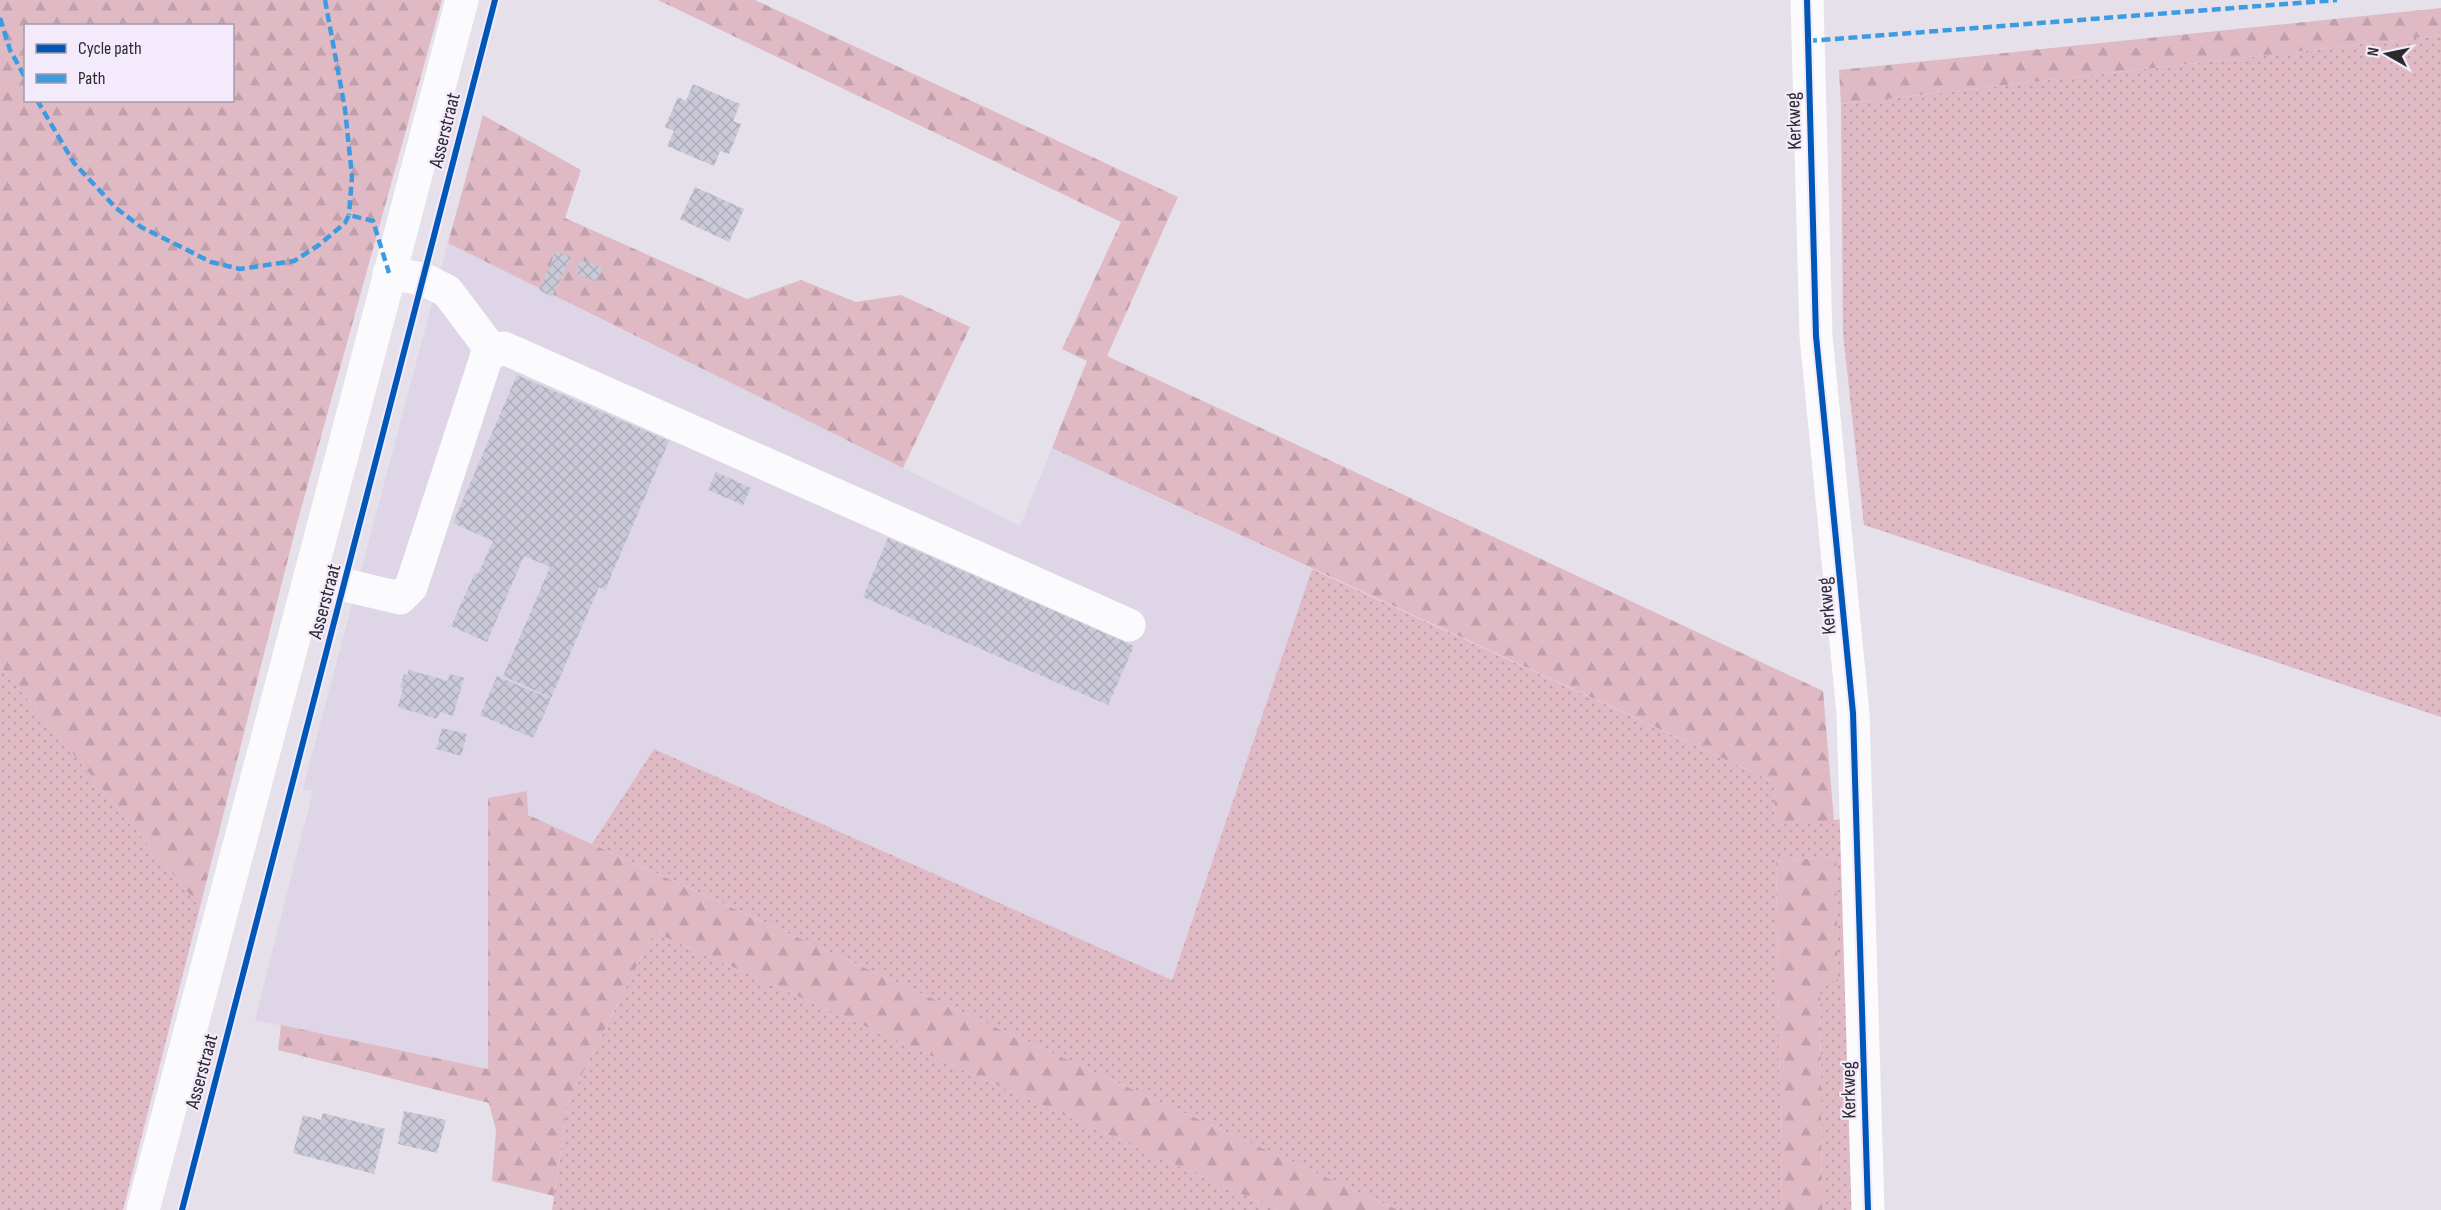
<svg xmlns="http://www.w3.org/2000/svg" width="2441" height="1210" font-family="'Sofia Sans Condensed',sans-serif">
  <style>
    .built { fill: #ded5e7 }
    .grass { fill: url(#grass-dots) }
    .forest { fill: url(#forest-firs); fill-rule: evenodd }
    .building { fill: url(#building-cross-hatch) }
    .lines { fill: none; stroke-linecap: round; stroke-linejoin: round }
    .minor { stroke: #fbfafc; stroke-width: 33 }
    .major { stroke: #fbfafc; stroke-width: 33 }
    .quiet { stroke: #3d9ce1; stroke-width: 4.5; stroke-dasharray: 9 4.5; stroke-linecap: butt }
    .cycleway-casing { stroke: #f3eafb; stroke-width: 10 }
    .cycleway { stroke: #0057b8; stroke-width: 6 }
    .labels { text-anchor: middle; stroke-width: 4.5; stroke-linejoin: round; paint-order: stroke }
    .street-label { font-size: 20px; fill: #2c292f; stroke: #f3eafb }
  </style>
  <defs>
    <pattern id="grass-dots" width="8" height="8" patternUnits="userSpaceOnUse" patternTransform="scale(1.5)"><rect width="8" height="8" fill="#dfbac5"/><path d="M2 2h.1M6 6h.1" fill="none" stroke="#c0a0aa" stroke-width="1.8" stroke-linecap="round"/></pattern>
    <pattern id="forest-firs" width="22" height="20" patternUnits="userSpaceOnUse" patternTransform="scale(1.5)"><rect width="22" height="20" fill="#dfbac5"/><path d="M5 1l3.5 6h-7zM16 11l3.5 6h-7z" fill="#c0a0aa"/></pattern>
    <pattern id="building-cross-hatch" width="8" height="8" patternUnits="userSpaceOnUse" patternTransform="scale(1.5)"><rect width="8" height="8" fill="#cac9d7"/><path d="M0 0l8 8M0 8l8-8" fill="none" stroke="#aeadb9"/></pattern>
  </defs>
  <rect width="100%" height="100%" fill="#e5e0ea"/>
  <polygon class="built" points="448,243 1020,526 1052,448 1312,569 1172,981 654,749 592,844 488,798 488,1069 255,1020 313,791 303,789"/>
  <g class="grass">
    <polygon points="2441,35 2441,717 1864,525 1843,334 1841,104"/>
    <polygon points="1312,569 1774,782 1775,825 1846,819 1857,1210 1822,1210 1820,983 1838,980 1836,857 1776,861 1782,1210 1398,1210 592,844 654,749 1172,980"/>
    <polygon points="0,666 200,907 123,1210 0,1210"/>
    <polygon points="654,932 1277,1210 552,1210 568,1102"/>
  </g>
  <g class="forest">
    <path d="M0 0H442L296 527 200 907 0 666ZM26 26H232V100H26Z"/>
    <polygon points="658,0 755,0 1178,197 1107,356 1823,691 1834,821 1775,825 1774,782 1052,448 1087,361 1062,349 1121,222"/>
    <polygon points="2441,8 2441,35 1841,104 1839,70"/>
    <polygon points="483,115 581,170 565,218 747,299 801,280 856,302 901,295 970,327 903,468 448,243"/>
    <polygon points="527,791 528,815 1398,1210 1277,1210 654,932 568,1102 554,1196 492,1181 496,1130 489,1103 278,1050 281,1025 488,1069 488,798"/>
    <polygon points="1836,857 1838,981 1820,983 1822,1210 1782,1210 1776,861"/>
  </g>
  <g class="building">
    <polygon points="693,84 740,104 733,121 741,124 729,154 720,151 714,166 667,146 674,131 665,127 678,97 686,101"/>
    <polygon points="695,187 744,209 729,242 680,219"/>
    <polygon points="556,251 571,257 552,297 539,290"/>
    <polygon points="581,259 603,268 597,282 575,273"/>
    <polygon points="517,375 669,441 605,590 599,587 551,698 503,676 550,567 524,556 487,642 451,626 475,573 478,574 493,541 453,523"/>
    <polygon points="716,472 751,488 743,505 708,490"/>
    <polygon points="888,538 1134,646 1108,705 863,597"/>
    <polygon points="409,670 448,681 450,674 464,678 453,716 440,712 437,719 398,707 403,688 400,687 404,674 407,675"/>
    <polygon points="497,676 551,699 533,738 480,715"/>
    <polygon points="442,728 467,734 461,756 436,749"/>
    <polygon points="404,1111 446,1120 437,1153 398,1144"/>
    <polygon points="323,1113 385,1129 374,1174 293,1153 303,1115 321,1120"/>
  </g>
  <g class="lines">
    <g class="minor">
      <polyline points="1807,0 1816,336 1853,713 1868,1210"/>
      <polyline points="389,273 423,279 447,291 493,352"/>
      <polyline points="308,584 345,585 400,598 411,587 487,355 504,348 1129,625"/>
    </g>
    <polyline class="major" points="143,1210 462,0"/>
    <g class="quiet">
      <polyline points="325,0 345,109 352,176 349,215"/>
      <polyline points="0,18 10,50 26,79"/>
      <polyline points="1808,41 2337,0"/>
      <polyline points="37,100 74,163 116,208 141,227 211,262 240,269 294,261 319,245 345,223 349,215 373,221 389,273"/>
    </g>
    <g class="cycleway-casing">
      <g id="cycleway">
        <polyline points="1807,0 1816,336 1853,713 1868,1210"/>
        <polyline points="182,1210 495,0"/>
      </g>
    </g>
    <use href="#cycleway" class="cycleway"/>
  </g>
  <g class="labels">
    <g class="street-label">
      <text transform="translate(1793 121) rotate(-92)" y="7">Kerkweg</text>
      <text transform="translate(444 130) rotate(-76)" y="7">Asserstraat</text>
      <text transform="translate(324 601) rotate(-75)" y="7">Asserstraat</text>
      <text transform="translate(1826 606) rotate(-95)" y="7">Kerkweg</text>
      <text transform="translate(201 1071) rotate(-75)" y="7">Asserstraat</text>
      <text transform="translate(1848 1090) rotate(-91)" y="7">Kerkweg</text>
    </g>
  </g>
  <rect x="24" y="24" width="210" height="78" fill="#f3eafb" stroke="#a39da9" stroke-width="1.5"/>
  <rect x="36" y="44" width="30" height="9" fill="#0057b8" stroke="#a39da9" stroke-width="1.5"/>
  <text x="78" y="54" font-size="18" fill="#2c292f">Cycle path</text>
  <rect x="36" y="74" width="30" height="9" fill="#3d9ce1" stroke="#a39da9" stroke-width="1.5"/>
  <text x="78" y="84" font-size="18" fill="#2c292f">Path</text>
  <g transform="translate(2387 54) rotate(279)" stroke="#f3eafb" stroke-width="4.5" paint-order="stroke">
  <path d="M0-4.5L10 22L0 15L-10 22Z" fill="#2c292f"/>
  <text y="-9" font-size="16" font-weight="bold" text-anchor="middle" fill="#2c292f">N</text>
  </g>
</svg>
